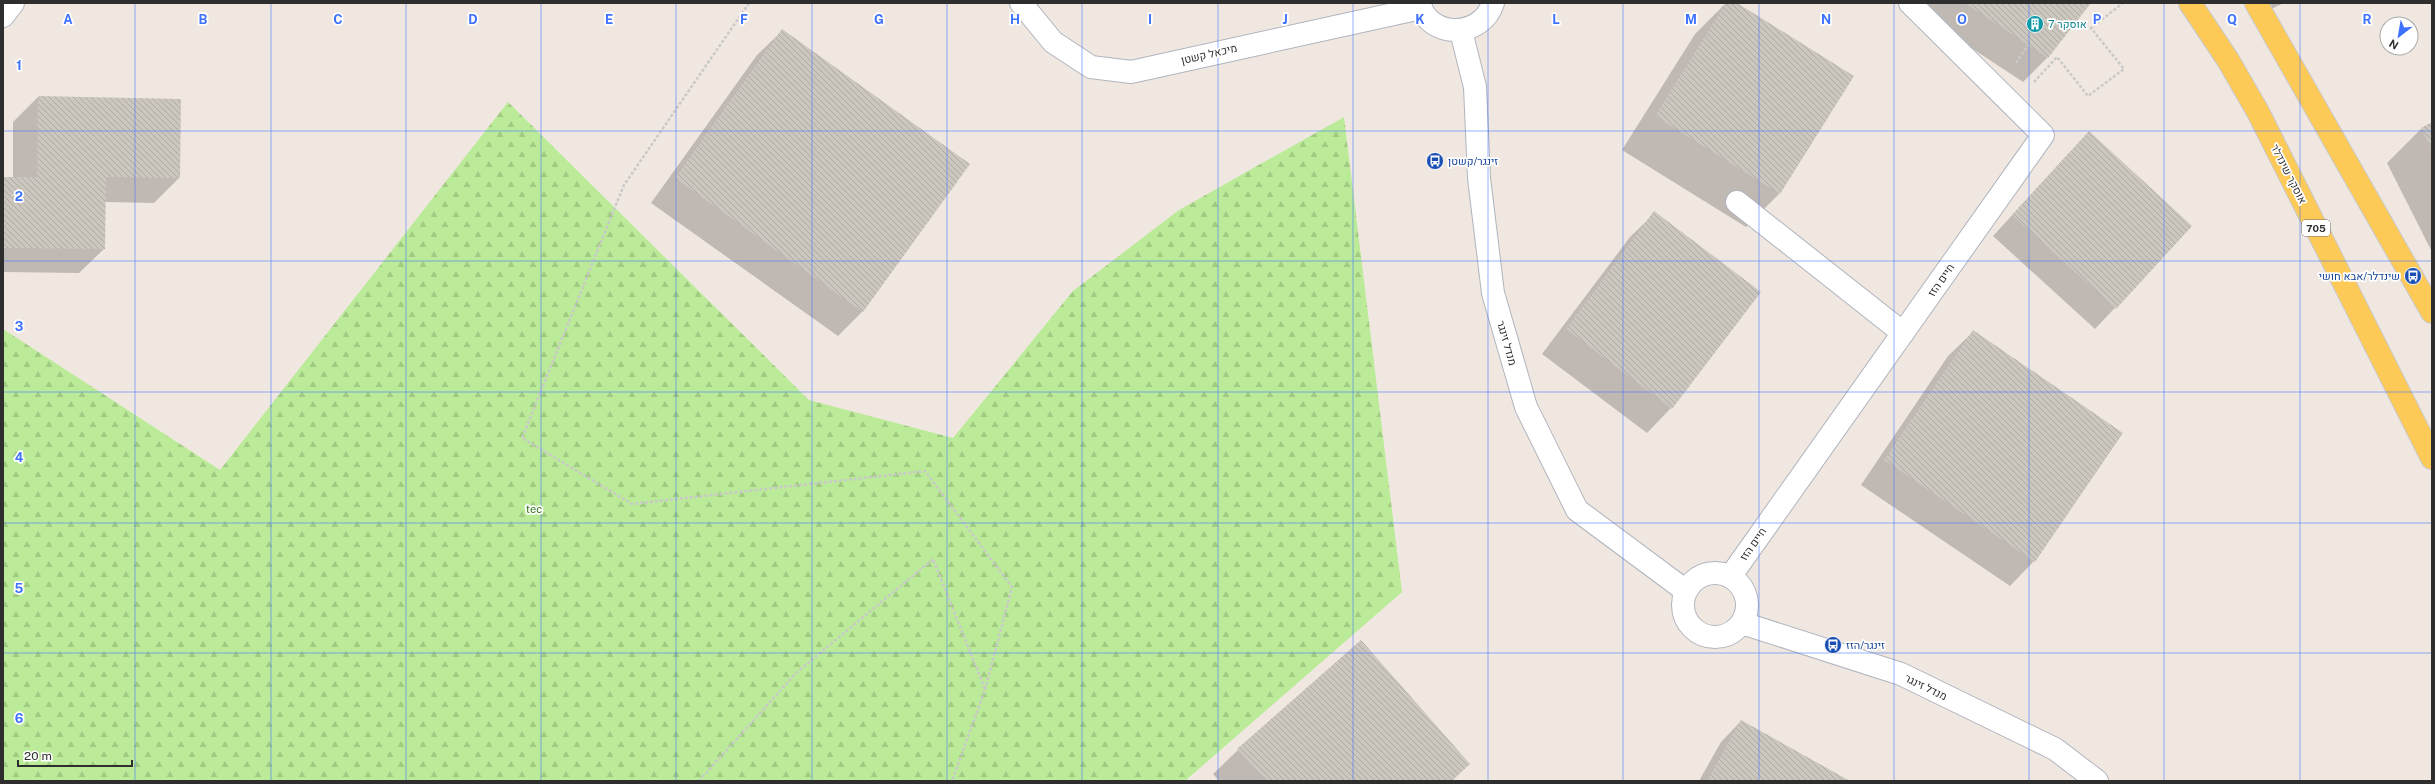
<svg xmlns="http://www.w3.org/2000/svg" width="2435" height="784" font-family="'Public Sans',Heebo,sans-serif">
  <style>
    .forest { fill: url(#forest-firs) }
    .shadow { fill: #0003 }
    .building { fill: url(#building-back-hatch) }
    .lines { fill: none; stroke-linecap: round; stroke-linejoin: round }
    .street-casing { stroke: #b0b4be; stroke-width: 24 }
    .primary-casing { stroke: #c9c9c9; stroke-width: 24 }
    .path { stroke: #c9c9c9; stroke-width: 2.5; stroke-dasharray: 3 2; stroke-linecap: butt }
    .street { stroke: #fff; stroke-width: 22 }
    .primary { stroke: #feca57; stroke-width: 22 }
    .grid { fill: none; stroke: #3e71ff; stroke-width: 1; stroke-opacity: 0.55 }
    .labels { text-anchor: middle; stroke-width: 3.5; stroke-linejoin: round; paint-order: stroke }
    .shield { fill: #fff; stroke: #6d6d6d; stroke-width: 1 }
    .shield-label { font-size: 10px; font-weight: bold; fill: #2e2e2e }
    .culture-label { font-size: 11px; fill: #0d838f; stroke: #fff; text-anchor: start }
    .street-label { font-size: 11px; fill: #2e2e2e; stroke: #fff }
    .transit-label { font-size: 11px; fill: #164399; stroke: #fff; text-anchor: start }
    .park-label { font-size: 11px; fill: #2f7514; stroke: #fff }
    .grid-label { font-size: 13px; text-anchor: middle; font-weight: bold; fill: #3e71ff; stroke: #fff; stroke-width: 3.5; stroke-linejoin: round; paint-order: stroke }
  </style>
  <defs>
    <pattern id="forest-firs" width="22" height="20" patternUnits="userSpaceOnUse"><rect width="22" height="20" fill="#bbeb98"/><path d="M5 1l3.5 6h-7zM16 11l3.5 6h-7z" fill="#a1ca83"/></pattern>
    <pattern id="building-back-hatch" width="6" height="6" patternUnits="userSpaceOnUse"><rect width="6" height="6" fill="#cbc6be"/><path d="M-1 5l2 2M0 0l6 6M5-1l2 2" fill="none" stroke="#afaaa4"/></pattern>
  </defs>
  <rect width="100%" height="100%" fill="#f0e8e0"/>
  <polygon class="forest" points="508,102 809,400 953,438 1073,291 1179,210 1344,117 1402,592 1185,781 3,781 3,329 220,470"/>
  <g class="shadow">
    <polygon points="1726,3 1735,3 1780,193 1746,227 1622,150 1695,34"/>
    <polygon points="1903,3 2090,3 2048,57 2023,82"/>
    <polygon points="2268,3 2284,3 2271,9"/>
    <polygon points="782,31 968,164 862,312 838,336 651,203 757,55"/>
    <polygon points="38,97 179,178 154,203 105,202 104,249 79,273 3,272 3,178 13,178 13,122"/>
    <polygon points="2432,124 2432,252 2387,163 2421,129"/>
    <polygon points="2069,153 2191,227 2095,329 1993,236"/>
    <polygon points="1655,213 1759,292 1671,408 1647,433 1542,354 1630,237"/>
    <polygon points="1973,332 2034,561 2010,586 1861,485 1948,356"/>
    <polygon points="1741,721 1848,781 1699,781 1721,742"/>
    <polygon points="1238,750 1469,764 1452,781 1219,781 1213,774"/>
  </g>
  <g class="building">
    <polygon points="1726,3 1737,3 1854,76 1780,194 1655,116"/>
    <polygon points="1965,3 2091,3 2048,58"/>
    <polygon points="782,29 970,164 863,312 675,178"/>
    <polygon points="38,96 181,99 180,178 106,177 105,249 3,248 3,177 37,177"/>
    <polygon points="2432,122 2432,150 2421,128"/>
    <polygon points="2089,131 2192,226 2116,309 2012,215"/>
    <polygon points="1654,211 1761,292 1672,409 1566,329"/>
    <polygon points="1973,330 2123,433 2035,562 1884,460"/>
    <polygon points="1361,640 1470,764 1451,781 1266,781 1237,749"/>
    <polygon points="1741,720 1850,781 1707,781"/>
  </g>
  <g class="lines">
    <g class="street-casing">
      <g id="street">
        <polyline points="1021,3 1053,42 1091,67 1131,72 1421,8"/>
        <path d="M1419 3C1430 40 1482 38 1493 3"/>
        <polyline points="3,16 13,3"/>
        <polyline points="1461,31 1475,87 1479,178 1493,293 1526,407 1577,510 1686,591"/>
        <polyline points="1737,202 1903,333"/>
        <circle cx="1715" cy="605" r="32"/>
        <polyline points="1730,577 2043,135 1910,3"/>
        <polyline points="1742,623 1901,674 2055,749 2097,781"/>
      </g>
    </g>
    <g class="primary-casing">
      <g id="primary">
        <polyline points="2190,3 2228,60 2258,112 2432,458"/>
        <polyline points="2256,3 2432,312"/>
      </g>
    </g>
    <g class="path">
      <polyline points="749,3 624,185 522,438 632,504 925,471 1012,587 985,690 952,781"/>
      <polyline points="2016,63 2028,45"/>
      <polyline points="2034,82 2057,57 2088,96 2124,69 2091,28 2123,3"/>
      <polyline points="699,781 796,673 933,559 985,689"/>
    </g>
    <use href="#street" class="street"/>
    <use href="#primary" class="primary"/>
  </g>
  <path class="grid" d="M135 3V781M271 3V781M406 3V781M541 3V781M676 3V781M812 3V781M947 3V781M1082 3V781M1218 3V781M1353 3V781M1488 3V781M1623 3V781M1759 3V781M1894 3V781M2029 3V781M2164 3V781M2300 3V781M3 131H2432M3 261H2432M3 392H2432M3 523H2432M3 653H2432"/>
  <defs>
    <g id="building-disc" transform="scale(0.9)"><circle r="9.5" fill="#0f9aa8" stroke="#fff"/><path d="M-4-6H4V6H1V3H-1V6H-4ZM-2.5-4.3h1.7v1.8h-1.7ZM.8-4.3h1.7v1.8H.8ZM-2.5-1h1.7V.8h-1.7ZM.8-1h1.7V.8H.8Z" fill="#fff"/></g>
    <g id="bus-disc" transform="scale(0.9)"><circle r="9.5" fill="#1a4fb4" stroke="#fff"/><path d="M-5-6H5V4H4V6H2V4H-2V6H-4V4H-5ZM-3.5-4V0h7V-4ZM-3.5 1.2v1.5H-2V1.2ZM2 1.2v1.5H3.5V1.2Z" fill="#fff"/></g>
  </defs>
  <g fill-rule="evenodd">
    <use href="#building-disc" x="2035" y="24"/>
    <use href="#bus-disc" x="1435" y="161"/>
    <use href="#bus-disc" x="2413" y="276"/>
    <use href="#bus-disc" x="1833" y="645"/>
  </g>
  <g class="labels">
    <rect class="shield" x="2302" y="220" width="28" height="16" rx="3"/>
    <g class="shield-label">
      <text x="2316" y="232">705</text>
    </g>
    <g class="culture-label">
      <text x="2048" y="28">אוסקר 7</text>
    </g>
    <g class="street-label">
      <text transform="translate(1209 54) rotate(-13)" y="4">מיכאל קשטן</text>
      <text transform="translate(2289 174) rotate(63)" y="4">אוסקר שינדלר</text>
      <text transform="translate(1941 280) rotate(-55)" y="4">חיים הזז</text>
      <text transform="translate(1507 343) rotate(74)" y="4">מנדל זינגר</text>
      <text transform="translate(1753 544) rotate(-55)" y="4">חיים הזז</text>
      <text transform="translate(1926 687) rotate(26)" y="4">מנדל זינגר</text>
    </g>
    <g class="transit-label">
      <text x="1448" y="165">זינגר/קשטן</text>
      <text x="2400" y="280" text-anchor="end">שינדלר/אבא חושי</text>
      <text x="1846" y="649">זינגר/הזז</text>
    </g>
    <g class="park-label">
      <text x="534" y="513">tec</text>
    </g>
  </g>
  <g class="grid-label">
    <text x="68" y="24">A</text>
    <text x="203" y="24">B</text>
    <text x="338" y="24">C</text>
    <text x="473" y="24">D</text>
    <text x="609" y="24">E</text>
    <text x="744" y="24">F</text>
    <text x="879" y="24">G</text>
    <text x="1015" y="24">H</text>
    <text x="1150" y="24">I</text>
    <text x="1285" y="24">J</text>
    <text x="1420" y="24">K</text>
    <text x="1556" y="24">L</text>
    <text x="1691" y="24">M</text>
    <text x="1826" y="24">N</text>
    <text x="1962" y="24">O</text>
    <text x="2097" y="24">P</text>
    <text x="2232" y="24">Q</text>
    <text x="2367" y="24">R</text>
    <text x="19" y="70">1</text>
    <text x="19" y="201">2</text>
    <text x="19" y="331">3</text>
    <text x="19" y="462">4</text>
    <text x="19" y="593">5</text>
    <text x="19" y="723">6</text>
  </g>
  <rect width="2435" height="784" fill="none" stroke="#2e2e2e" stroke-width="8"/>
  <g transform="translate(2399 36) rotate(211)"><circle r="19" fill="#ffffff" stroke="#ababab"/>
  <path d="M0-3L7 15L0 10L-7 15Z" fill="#3e71ff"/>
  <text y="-6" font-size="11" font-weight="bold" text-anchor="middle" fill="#2e2e2e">N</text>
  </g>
  <path d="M18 760v6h114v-6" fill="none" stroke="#2e2e2e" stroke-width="2"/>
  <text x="24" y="760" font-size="12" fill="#2e2e2e" stroke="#ffffff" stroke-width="3" paint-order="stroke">20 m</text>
</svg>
